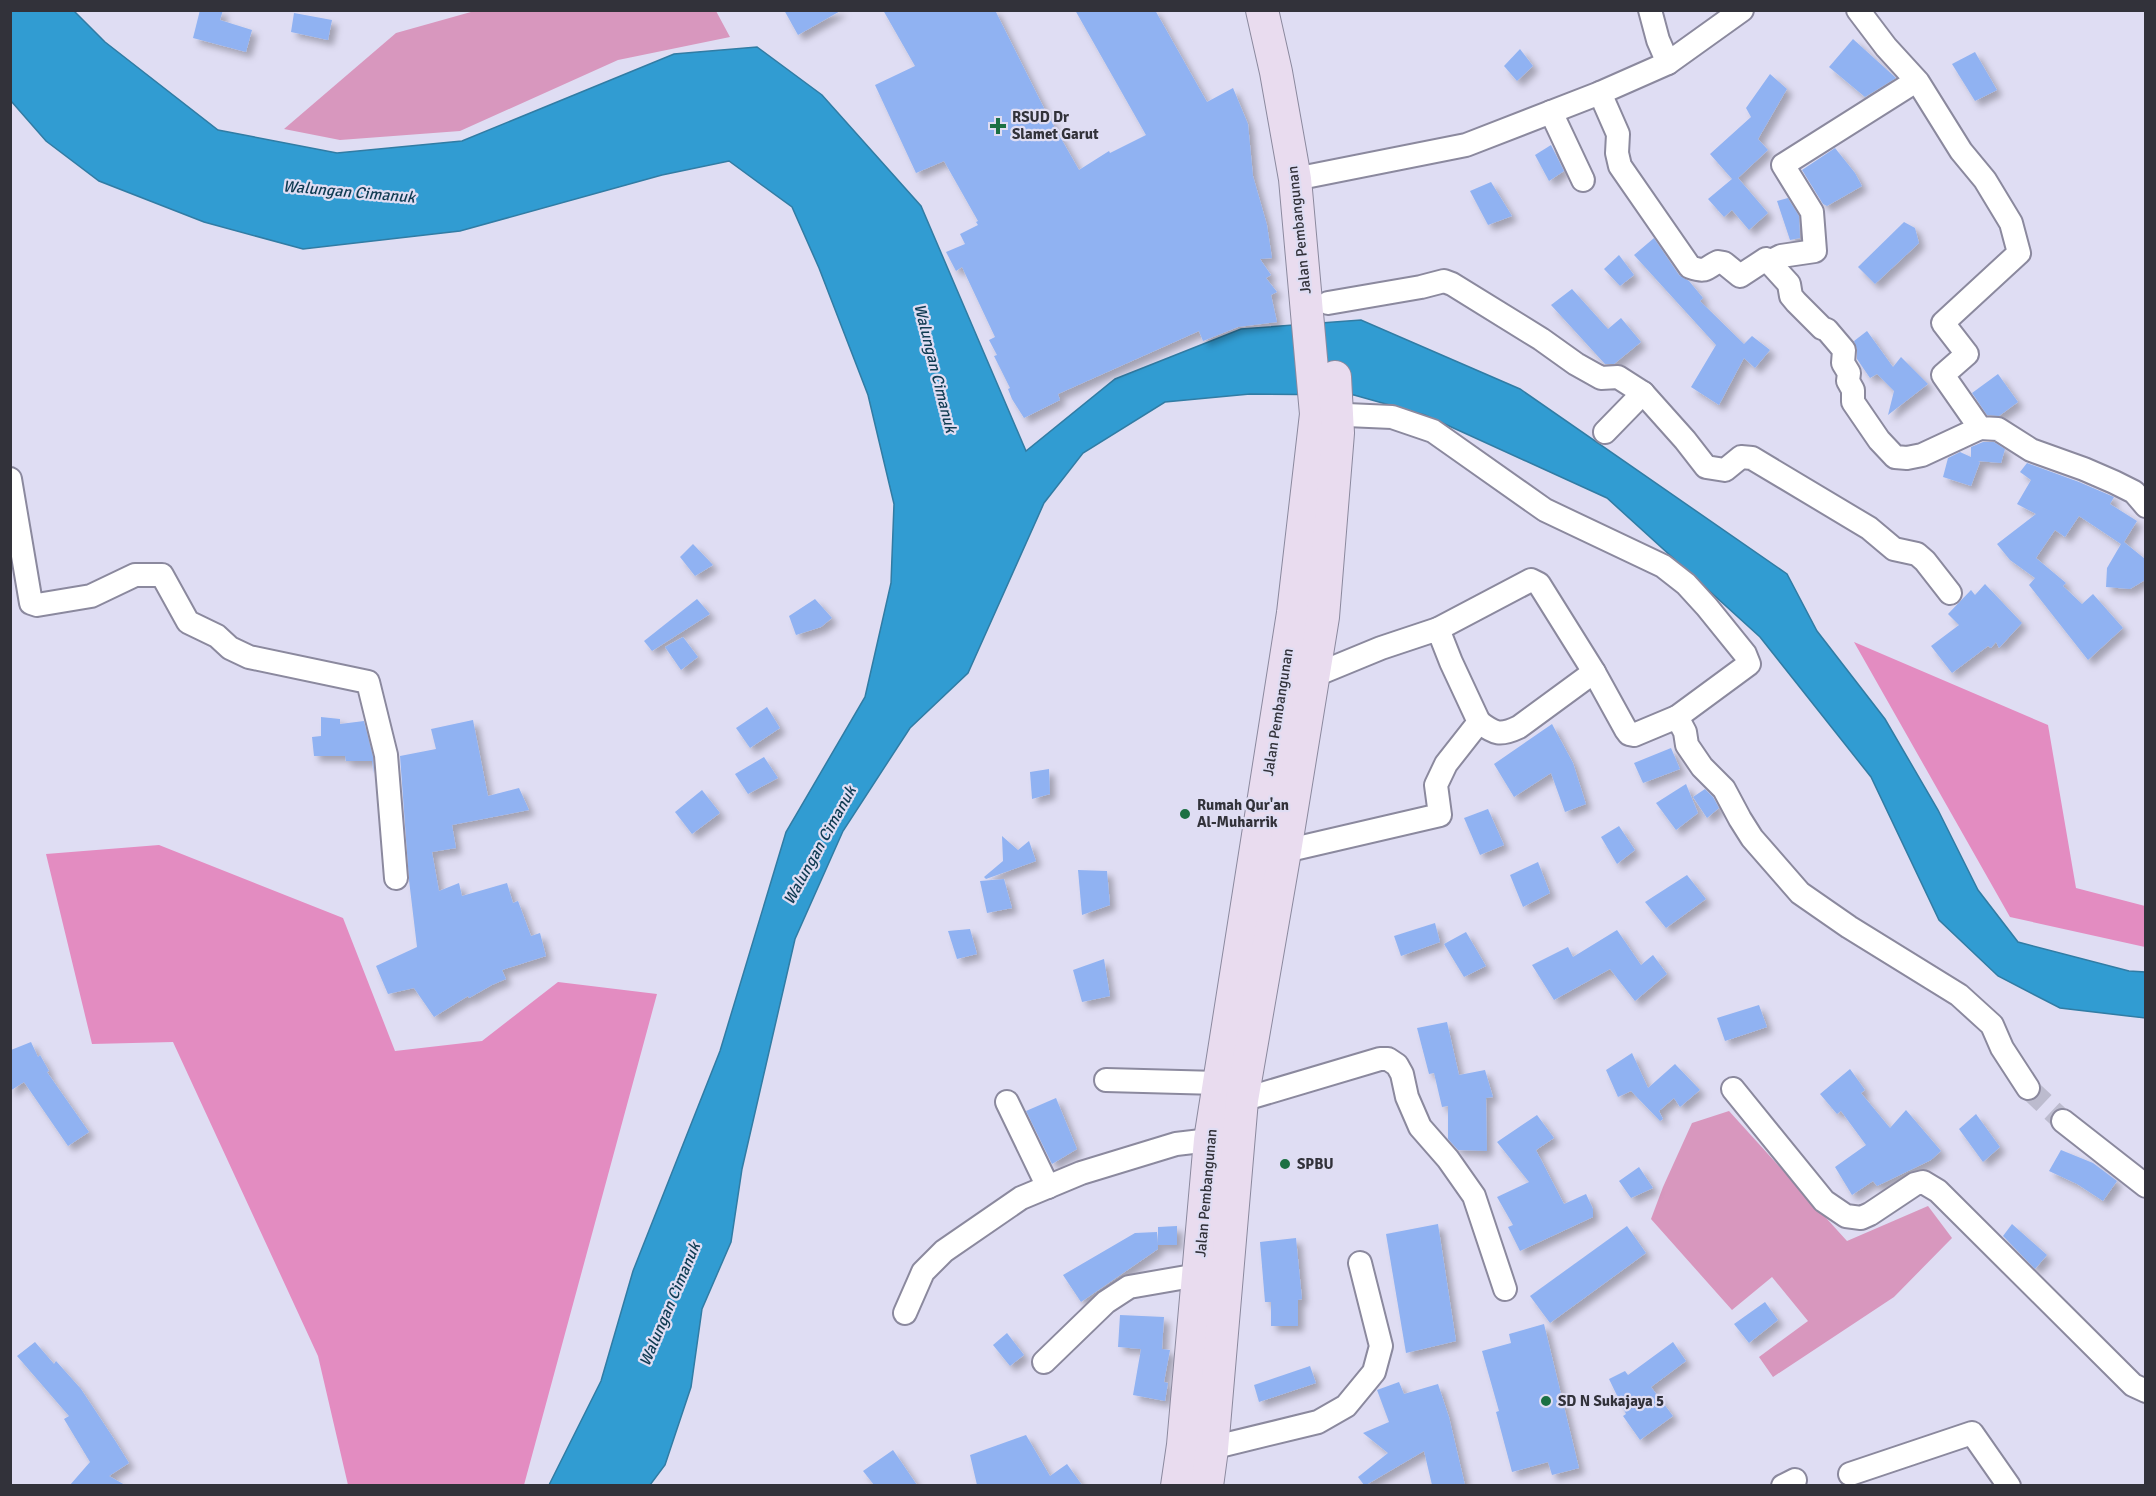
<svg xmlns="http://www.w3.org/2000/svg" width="2156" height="1496" font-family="Signika,sans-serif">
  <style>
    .green { fill: #d897be }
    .forest { fill: #e38cc1 }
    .water { fill: #319cd2; stroke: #317ca4; stroke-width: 1.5 }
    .building { fill: #90b2f2; filter: url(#shadow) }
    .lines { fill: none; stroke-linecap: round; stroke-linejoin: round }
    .minor-tunnel { stroke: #bcbbce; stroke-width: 22; stroke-dasharray: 22 11; stroke-linecap: butt }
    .minor-casing { stroke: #8b899e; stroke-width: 26 }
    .secondary-casing { stroke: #8b899e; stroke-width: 34 }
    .minor { stroke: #fff; stroke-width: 22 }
    .secondary { stroke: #e9dcef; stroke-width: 32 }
    .poi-dot { fill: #1b7043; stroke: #dfddf3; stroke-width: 2 }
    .labels { text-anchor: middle; stroke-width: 4.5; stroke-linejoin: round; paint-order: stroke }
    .poi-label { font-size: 15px; font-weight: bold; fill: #32323a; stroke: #dfddf3; text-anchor: start }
    .street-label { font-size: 15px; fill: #32323a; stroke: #dfddf3 }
    .water-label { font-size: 16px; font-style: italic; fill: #0f3b52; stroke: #dfddf3 }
  </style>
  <defs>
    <filter id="shadow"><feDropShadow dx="5.5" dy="5.5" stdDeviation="3" flood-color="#0004"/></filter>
  </defs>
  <rect width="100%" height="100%" fill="#dfddf3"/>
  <g class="green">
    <polygon points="478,10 716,11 730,37 618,60 460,131 340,140 284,129 396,33"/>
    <polygon points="1729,1111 1847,1241 1928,1206 1952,1238 1894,1297 1773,1377 1759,1357 1808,1321 1772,1277 1732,1310 1651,1219 1663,1187 1692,1123"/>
  </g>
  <g class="forest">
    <polygon points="1854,642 2048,725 2076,888 2145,906 2145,947 2010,917"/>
    <polygon points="159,845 343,918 395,1051 482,1041 558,982 657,994 524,1485 348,1485 318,1356 173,1042 92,1044 46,854"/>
  </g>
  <polygon class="water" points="10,11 74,11 105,42 218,130 337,153 462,141 674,54 757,47 822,95 921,206 1026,451 1115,379 1241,329 1361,320 1520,389 1787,574 1817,631 1885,719 1938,810 1978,890 2018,942 2129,971 2145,972 2145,1018 2060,1008 1998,976 1939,920 1871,777 1760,637 1607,498 1425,415 1354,395 1250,394 1165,402 1083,453 1044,503 968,673 910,728 843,831 795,939 742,1169 731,1242 702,1309 691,1387 665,1465 650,1485 549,1485 601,1381 633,1271 720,1051 786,832 865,697 891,583 894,504 868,395 819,268 792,207 729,161 662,175 460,231 303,249 204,222 99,181 46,141 11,101"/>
  <g class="building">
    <polygon points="200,10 223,10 220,20 252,30 246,52 193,38"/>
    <polygon points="784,10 842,10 798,35"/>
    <polygon points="883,10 995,10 1046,112 1079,170 1109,151 1110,153 1146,135 1075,10 1155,10 1207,102 1233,88 1248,124 1253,176 1267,225 1272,258 1260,259 1271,275 1266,278 1277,292 1271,295 1277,322 1238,327 1203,341 1199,331 1058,394 1060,400 1024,418 1012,399 1008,389 1010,388 994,356 997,355 989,340 995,337 962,267 956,271 946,252 965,244 960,234 978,225 976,222 978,221 944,161 916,173 875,85 915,66"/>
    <polygon points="294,13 332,20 328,40 291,32"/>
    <polygon points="1853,39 1896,78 1865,97 1829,67"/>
    <polygon points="1520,49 1533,66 1517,81 1504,66"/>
    <polygon points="1975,52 1997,90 1975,101 1952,64"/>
    <polygon points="1770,74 1787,89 1758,139 1768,150 1738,178 1768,213 1749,230 1732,210 1724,217 1708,199 1732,179 1710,154 1751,117 1746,108"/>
    <polygon points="1551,145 1564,171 1549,181 1535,155"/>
    <polygon points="1835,148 1855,173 1862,186 1827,206 1823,204 1802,170"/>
    <polygon points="1491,182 1512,216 1488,225 1470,191"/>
    <polygon points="1788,198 1799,216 1800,238 1790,240 1777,201"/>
    <polygon points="1904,222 1915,228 1919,243 1875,284 1858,267"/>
    <polygon points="1654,238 1679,275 1689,281 1703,298 1700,301 1744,344 1752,336 1770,350 1755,368 1744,358 1719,405 1691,387 1716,345 1634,255"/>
    <polygon points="1619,255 1634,275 1620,286 1604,269"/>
    <polygon points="1572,289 1608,329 1621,318 1641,342 1614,364 1605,364 1551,305"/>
    <polygon points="1867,331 1893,367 1901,357 1928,384 1888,415 1894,391 1877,374 1870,378 1857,359 1857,350 1854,341"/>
    <polygon points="1998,374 2018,402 1999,416 1987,415 1972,393"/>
    <polygon points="1983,442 1994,442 2005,449 2001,463 1978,461 1980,462 1971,486 1943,477 1948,458 1960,452 1971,457 1971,447"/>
    <polygon points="2027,463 2079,482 2114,497 2110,504 2137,521 2124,542 2145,559 2145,580 2130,589 2106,587 2107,568 2121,544 2079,516 2065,537 2055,530 2036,558 2066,583 2063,586 2082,604 2093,594 2123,628 2088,660 2029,585 2035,578 2010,560 1997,544 2036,514 2017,504 2031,480 2020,472"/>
    <polygon points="693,544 713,565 695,576 680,557"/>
    <polygon points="1985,584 2022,623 1999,648 1996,642 1991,648 1988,646 1952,673 1931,646 1959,625 1948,614 1971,590 1975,595"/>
    <polygon points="697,599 710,614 652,651 644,641"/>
    <polygon points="815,599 832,618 821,627 796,635 789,616"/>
    <polygon points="683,637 698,657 681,670 665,647"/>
    <polygon points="767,707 780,728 750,748 736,728"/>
    <polygon points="321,717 340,719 340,724 364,721 373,757 374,774 372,761 346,761 345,756 314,756 312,737 321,736"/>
    <polygon points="473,720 488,796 519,788 529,810 452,825 456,848 432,852 439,891 459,883 462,896 507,883 513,903 518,901 531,936 540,933 546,956 502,970 506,979 492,985 469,998 468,996 434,1017 414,988 388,994 376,966 417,947 409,880 400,756 436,749 431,729"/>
    <polygon points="1552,724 1573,763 1586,804 1565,812 1551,773 1514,797 1494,764"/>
    <polygon points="1671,748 1680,769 1643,783 1634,763"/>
    <polygon points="764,757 778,778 748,794 735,774"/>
    <polygon points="1049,769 1050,794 1032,799 1030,772"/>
    <polygon points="1686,784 1698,813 1676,830 1656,803"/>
    <polygon points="1705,789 1713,797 1719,808 1707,818 1693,797"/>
    <polygon points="702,790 720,813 692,834 675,812"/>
    <polygon points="1488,809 1504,845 1480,855 1464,818"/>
    <polygon points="1619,826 1635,850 1617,864 1601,837"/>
    <polygon points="1002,836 1018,850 1029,841 1036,861 986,879 984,877 1003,861"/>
    <polygon points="1538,862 1550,893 1523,907 1510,875"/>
    <polygon points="1078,870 1107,871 1110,905 1082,915"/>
    <polygon points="1687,875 1706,899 1666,928 1645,902"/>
    <polygon points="1004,879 1012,908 987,913 980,881"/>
    <polygon points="1435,923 1440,942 1401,956 1394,936"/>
    <polygon points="970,929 977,954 957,959 948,931"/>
    <polygon points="1617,930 1641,965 1653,955 1667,974 1635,1001 1610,969 1554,1000 1532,965 1568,947 1573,957"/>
    <polygon points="1466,932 1486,966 1464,977 1444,944"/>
    <polygon points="1104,959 1110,996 1082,1002 1073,970"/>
    <polygon points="1759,1005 1767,1027 1725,1041 1717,1018"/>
    <polygon points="1447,1022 1459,1075 1485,1070 1493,1097 1486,1098 1487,1151 1458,1150 1448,1139 1448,1106 1442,1107 1434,1073 1429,1074 1417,1028"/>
    <polygon points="31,1042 38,1057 40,1055 49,1071 47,1072 89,1132 68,1146 24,1082 10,1091 11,1050"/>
    <polygon points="1632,1053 1648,1088 1675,1064 1700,1090 1680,1107 1674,1098 1659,1111 1663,1119 1660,1121 1631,1091 1618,1097 1606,1070"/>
    <polygon points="1850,1069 1865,1090 1861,1093 1890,1128 1906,1110 1941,1151 1931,1160 1877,1186 1873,1181 1852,1195 1835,1167 1866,1145 1841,1111 1837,1114 1820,1094"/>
    <polygon points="1056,1098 1077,1149 1052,1164 1026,1111"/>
    <polygon points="1976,1114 2000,1147 1983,1162 1959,1129"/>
    <polygon points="1537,1115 1554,1138 1536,1150 1564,1204 1586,1194 1593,1209 1593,1217 1520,1251 1508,1227 1513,1225 1497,1197 1529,1182 1497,1142"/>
    <polygon points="2061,1150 2093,1163 2117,1181 2103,1201 2077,1184 2049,1171"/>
    <polygon points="1639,1167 1653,1188 1631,1198 1619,1181"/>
    <polygon points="1438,1224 1456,1341 1406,1353 1386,1234"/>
    <polygon points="2012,1224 2047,1255 2035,1269 2003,1236"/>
    <polygon points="1177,1226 1177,1245 1158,1245 1158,1249 1081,1302 1063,1275 1135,1233 1157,1232 1158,1245 1158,1227"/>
    <polygon points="1627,1226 1646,1253 1550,1323 1530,1296"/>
    <polygon points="1296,1238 1302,1299 1298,1300 1298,1326 1271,1326 1271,1302 1265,1302 1260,1242"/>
    <polygon points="1765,1302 1778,1320 1749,1343 1734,1324"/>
    <polygon points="1120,1315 1164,1317 1162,1349 1170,1350 1164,1382 1168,1383 1165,1401 1133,1395 1141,1349 1118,1347"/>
    <polygon points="1544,1324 1579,1468 1552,1475 1548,1462 1512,1472 1496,1412 1499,1411 1482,1351 1511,1343 1509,1334"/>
    <polygon points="1007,1333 1024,1355 1010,1366 993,1345"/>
    <polygon points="35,1342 54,1364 56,1361 81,1389 116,1442 129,1463 109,1476 125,1485 70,1485 90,1462 64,1419 69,1416 17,1356"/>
    <polygon points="1673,1342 1686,1361 1651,1387 1673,1416 1640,1440 1623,1416 1626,1414 1609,1379 1625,1371 1628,1375"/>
    <polygon points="1310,1366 1316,1383 1259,1402 1254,1385"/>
    <polygon points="1399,1382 1404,1394 1438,1384 1449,1417 1465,1485 1432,1485 1424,1451 1366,1485 1364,1485 1358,1477 1388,1453 1363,1433 1389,1422 1377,1390"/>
    <polygon points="1026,1435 1050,1476 1067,1464 1082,1485 977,1485 970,1455"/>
    <polygon points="893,1450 917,1485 874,1485 863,1471"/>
  </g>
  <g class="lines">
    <polyline class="minor-tunnel" points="2028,1088 2063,1121"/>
    <g class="minor-casing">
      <g id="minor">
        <polyline points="1650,10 1658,40 1668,63"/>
        <polyline points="1858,10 1886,47 1918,82 1961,151 1985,180 2011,223 2019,253 1943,323 1967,354 1943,375 1980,428 1998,429 2031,450 2084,469 2114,482 2134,492 2146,506"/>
        <path d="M1600 93 1618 134 1617 153 1620 166 1690 267C1707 273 1705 268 1718 262L1724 263 1740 276 1766 259 1769 262 1789 284 1791 296 1796 302 1822 328 1827 330 1844 350 1843 363 1849 373 1848 381 1853 390V402L1879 440 1895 457 1907 458 1922 455 1980 428"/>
        <polyline points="1551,112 1583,180"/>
        <polyline points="1295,179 1466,145 1600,93 1668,63 1742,10"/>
        <polyline points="1769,262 1781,256 1815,251 1812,212 1783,165 1916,81"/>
        <polyline points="1328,303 1421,287 1444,281 1452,284 1541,339 1576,364 1601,378 1618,377 1643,393 1685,440 1706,467 1725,470 1741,457 1752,458 1869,528 1894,549 1917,554 1925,561 1950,593"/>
        <polyline points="1324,414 1392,417 1433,431 1545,510 1663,566 1686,584 1707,607 1745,654 1749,664 1677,717 1634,735 1629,734 1626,730 1594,672 1539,584 1531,580 1438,629"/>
        <polyline points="1605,432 1643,393"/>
        <polyline points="10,479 31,603 37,605 91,596 135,575 162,575 188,622 217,636 230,648 249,657 368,682 386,755 396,878"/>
        <polyline points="1677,717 1685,732 1687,745 1702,767 1724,789 1740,819 1752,838 1800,893 1849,927 1959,995 1992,1025 2002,1048 2028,1088"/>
        <path d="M1479 722C1495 734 1500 736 1519 727L1594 672"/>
        <polyline points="1285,851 1440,815 1436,785 1446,764 1479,722 1451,662 1438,629 1381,648 1313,676"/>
        <polyline points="1106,1080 1218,1083"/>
        <polyline points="1733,1089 1824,1201 1846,1216 1861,1218 1870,1214 1915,1184 1923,1182 1938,1191 2133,1385 2146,1391"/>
        <polyline points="1229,1099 1242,1100 1380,1059 1388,1059 1397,1065 1402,1074 1407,1097 1420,1127 1448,1159 1474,1196 1505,1289"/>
        <polyline points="1007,1102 1048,1187"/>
        <polyline points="2063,1121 2146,1186"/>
        <polyline points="905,1313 923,1272 944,1251 1021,1198 1081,1173 1176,1144 1210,1140"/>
        <polyline points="1044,1362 1106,1302 1129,1287 1198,1275"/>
        <polyline points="1199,1451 1318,1422 1346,1406 1374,1372 1381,1346 1360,1263"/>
        <polyline points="1850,1474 1972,1433 2009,1486"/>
        <polyline points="1783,1486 1795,1480"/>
      </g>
    </g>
    <g class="secondary-casing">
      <g id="secondary">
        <polyline points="1177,1486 1183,1445 1210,1140 1293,613 1316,414 1295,179 1276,72 1262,10"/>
        <polyline points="1207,1486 1212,1449 1242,1100 1285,851 1323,617 1338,433 1335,377"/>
      </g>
    </g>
    <use href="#minor" class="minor"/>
    <use href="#secondary" class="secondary"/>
  </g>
  <g class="poi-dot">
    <path d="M995 117h6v6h6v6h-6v6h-6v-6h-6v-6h6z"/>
    <circle cx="1185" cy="814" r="6"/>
    <circle cx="1285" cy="1164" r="6"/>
    <circle cx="1546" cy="1401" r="6"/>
  </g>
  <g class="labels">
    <g class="poi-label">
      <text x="1012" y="122">RSUD Dr<tspan x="1012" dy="17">Slamet Garut</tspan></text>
      <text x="1197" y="810">Rumah Qur'an<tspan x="1197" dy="17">Al-Muharrik</tspan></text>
      <text x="1297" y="1169">SPBU</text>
      <text x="1558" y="1406">SD N Sukajaya 5</text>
    </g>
    <g class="street-label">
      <text transform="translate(1299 230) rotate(-96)" y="5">Jalan Pembangunan</text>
      <text transform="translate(1278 712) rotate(-81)" y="5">Jalan Pembangunan</text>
      <text transform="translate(1206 1193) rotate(-85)" y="5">Jalan Pembangunan</text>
    </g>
    <g class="water-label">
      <text transform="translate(349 191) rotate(5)" y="6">Walungan Cimanuk</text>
      <text transform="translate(936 368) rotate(76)" y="6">Walungan Cimanuk</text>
      <text transform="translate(819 845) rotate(-61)" y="6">Walungan Cimanuk</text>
      <text transform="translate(669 1304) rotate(-67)" y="6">Walungan Cimanuk</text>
    </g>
  </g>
  <rect width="2156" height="1496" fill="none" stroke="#32323a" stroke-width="24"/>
</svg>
